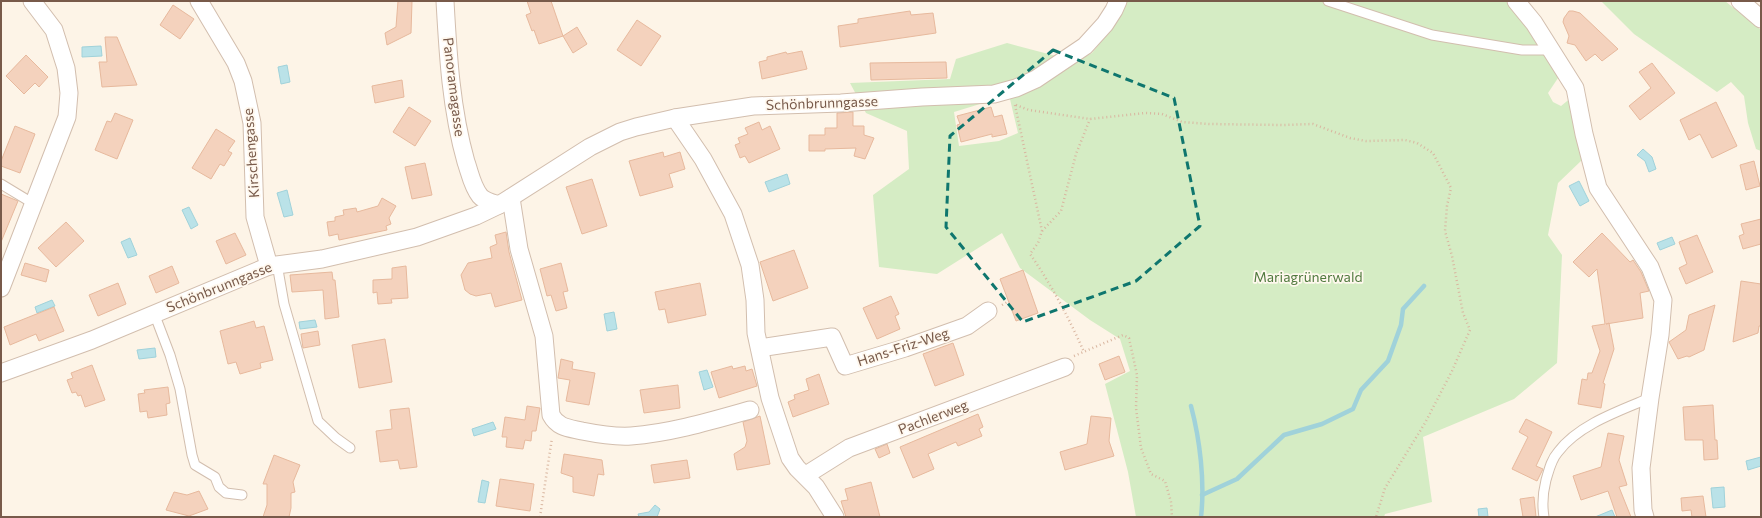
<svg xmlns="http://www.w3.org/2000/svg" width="1762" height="518" font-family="Commissioner,sans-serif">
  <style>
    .green { fill: #d5ecc4 }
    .water { fill: #bae2e8; stroke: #a0d2da }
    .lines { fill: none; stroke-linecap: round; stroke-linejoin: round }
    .stream { stroke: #a0d2da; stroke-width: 4.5 }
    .building { fill: #f4d2bd; stroke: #e7b99d }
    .lane-casing { stroke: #d2beae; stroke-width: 11 }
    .street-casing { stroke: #d2beae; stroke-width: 19 }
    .path { stroke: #d9b6a0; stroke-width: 2.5; stroke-dasharray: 1 3; stroke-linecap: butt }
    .lane { stroke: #fff; stroke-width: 9 }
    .street { stroke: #fff; stroke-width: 17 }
    .marked { fill: none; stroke: #0f766e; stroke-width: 3; stroke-dasharray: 8 5; stroke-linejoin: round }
    .labels { text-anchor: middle; stroke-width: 3.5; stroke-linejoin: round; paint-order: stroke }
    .street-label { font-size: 14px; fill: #785a4a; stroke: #fff8ee }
    .park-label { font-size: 14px; fill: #50793e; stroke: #fff8ee }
  </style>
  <rect width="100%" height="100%" fill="#fdf4e7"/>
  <g class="green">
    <polygon points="1126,1 1511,1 1560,75 1548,93 1553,102 1561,106 1572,97 1582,160 1558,183 1548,235 1562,255 1557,363 1514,399 1423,437 1432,502 1385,514 1384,517 1136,517 1128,472 1105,384 1130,371 1120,339 1090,320 1020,268 1002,233 937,274 879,267 873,195 909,169 907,131 866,113 850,83 950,79 956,59 1007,43 1056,56 1006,96 954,112 959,146 999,141 1018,133 1009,95 1052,75 1092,53 1117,22"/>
    <polygon points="1601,1 1725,1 1761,30 1761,151 1756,149 1748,123 1744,96 1731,82 1717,92 1634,34"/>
  </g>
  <g class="water">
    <polygon points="101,46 102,56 82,57 82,47"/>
    <polygon points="287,65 290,82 281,84 278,67"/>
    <polygon points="1643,149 1652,157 1656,169 1649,172 1645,161 1637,155"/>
    <polygon points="787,174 790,184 769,192 765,182"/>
    <polygon points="1579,181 1589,201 1580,206 1569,186"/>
    <polygon points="287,190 293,215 284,217 277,193"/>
    <polygon points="189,207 198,225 191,229 182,210"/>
    <polygon points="1672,237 1675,244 1660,250 1657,243"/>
    <polygon points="130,238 137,255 128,258 121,242"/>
    <polygon points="52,300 55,306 37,313 35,307"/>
    <polygon points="614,312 617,329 607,331 604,314"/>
    <polygon points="315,320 317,327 300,329 299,322"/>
    <polygon points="155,348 156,357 139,359 137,350"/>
    <polygon points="707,370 713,387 704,390 699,372"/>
    <polygon points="493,422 496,429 474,436 472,429"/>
    <polygon points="1761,457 1761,466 1748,470 1746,461"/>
    <polygon points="482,480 489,482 485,503 478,502"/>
    <polygon points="1724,487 1725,507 1713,508 1711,488"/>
    <polygon points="655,505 660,509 657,517 639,517 638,514 649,512"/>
    <polygon points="1487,508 1488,517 1479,517 1478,509"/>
    <polygon points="1612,510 1615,517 1595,517"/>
  </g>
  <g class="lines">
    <g class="stream">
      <path d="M1191 406C1200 440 1205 482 1201 517"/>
      <polyline points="1202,495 1237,479 1284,435 1322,424 1353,409 1361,390 1388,361 1401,325 1403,309 1424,286"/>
    </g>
  </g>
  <g class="building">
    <polygon points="398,1 412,1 411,33 387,45 385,33 396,27"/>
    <polygon points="527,1 551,1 563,36 539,44 534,30 532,31 526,15 531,13"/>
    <polygon points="173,5 194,19 180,39 160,25"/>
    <polygon points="910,11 911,15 933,13 936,33 840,47 838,26 858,23 858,19"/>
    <polygon points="1569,11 1573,11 1580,13 1618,49 1602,61 1595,54 1586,61 1575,45 1567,43 1569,36 1563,22 1564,18"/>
    <polygon points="637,20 661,36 641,66 617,50"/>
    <polygon points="577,27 587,44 573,53 563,36"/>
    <polygon points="105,37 117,37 137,85 102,87 99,62 107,62"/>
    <polygon points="802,51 807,69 762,79 759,62 767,60 767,57 786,52 787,54"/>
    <polygon points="26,55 48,77 39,87 35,83 24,94 6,76"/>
    <polygon points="946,62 947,78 871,80 870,63"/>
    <polygon points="1652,63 1675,93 1640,120 1629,106 1651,88 1639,72"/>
    <polygon points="402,80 404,97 375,103 372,86"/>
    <polygon points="1716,102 1737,146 1712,158 1700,134 1689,140 1680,120"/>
    <polygon points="409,107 431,121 415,146 393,132"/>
    <polygon points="991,107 994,117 1002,115 1007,134 992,137 992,134 961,142 957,125 960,124 957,116"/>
    <polygon points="853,112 853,126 864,126 864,135 874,138 865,159 854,156 856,148 825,149 825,151 809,151 809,135 825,135 825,128 837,128 837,113"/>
    <polygon points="115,113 133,120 117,159 95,150 107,121 111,122"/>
    <polygon points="759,122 762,130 770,126 780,149 749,163 745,156 740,158 735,145 740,143 738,138 748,134 745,128"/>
    <polygon points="15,126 35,134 20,173 1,166 1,161"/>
    <polygon points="216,129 235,141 228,151 232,153 224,166 220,164 211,179 192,168"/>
    <polygon points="663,152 664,157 680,152 685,169 669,174 673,187 640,196 629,161"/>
    <polygon points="1754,161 1760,186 1746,190 1740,165"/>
    <polygon points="425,163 432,195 412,199 405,167"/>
    <polygon points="592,179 607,226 582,234 566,187"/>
    <polygon points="1,194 18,201 1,242"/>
    <polygon points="382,198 396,206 389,218 391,224 386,226 387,230 339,240 338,234 329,236 327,222 335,221 335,217 344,215 343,210 356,208 357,212 378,206"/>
    <polygon points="1761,219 1761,244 1743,249 1739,236 1744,234 1741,224"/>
    <polygon points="66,222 84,241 56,267 38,248"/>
    <polygon points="506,232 509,252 522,300 495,307 491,293 476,296 470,294 465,290 461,275 468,263 492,258 490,247 497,244 495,235"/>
    <polygon points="235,233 246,255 226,264 216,241"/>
    <polygon points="1602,233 1630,262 1633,260 1641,272 1649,291 1640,293 1643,318 1606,324 1609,323 1614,349 1603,383 1605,384 1601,408 1578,404 1582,379 1587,380 1588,373 1592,373 1600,351 1592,326 1605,324 1597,269 1589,277 1573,262"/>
    <polygon points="1697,235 1713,272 1686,284 1679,268 1687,264 1679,242"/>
    <polygon points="794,250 808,288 773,301 760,262"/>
    <polygon points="25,263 49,270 46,282 21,275"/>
    <polygon points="561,263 568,291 563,292 567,308 556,311 551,295 547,296 540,269"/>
    <polygon points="172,266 179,283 156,293 149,276"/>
    <polygon points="406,266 408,298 391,299 392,303 378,304 377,292 373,293 373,280 392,279 392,268"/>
    <polygon points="1023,270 1038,313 1016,321 1000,279"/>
    <polygon points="332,272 333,280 335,280 339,317 325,319 323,290 292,292 290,275"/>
    <polygon points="1741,281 1761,284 1761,326 1759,326 1758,333 1733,342"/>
    <polygon points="118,283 126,304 98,316 89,295"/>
    <polygon points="700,283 706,315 668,323 665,309 659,310 655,292"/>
    <polygon points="891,296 899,314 895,316 900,329 877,339 863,308"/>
    <polygon points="1715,305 1704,350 1689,357 1687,356 1678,359 1669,342 1686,330 1689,315"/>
    <polygon points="54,307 64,331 39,341 36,334 10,345 4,327"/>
    <polygon points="254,321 256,328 264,326 273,360 260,363 261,368 240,374 236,362 228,364 220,331"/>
    <polygon points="318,331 320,345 303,348 301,334"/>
    <polygon points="385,339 392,382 359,388 352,345"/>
    <polygon points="953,343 964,375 935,386 923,354"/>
    <polygon points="1119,356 1125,372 1105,380 1099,364"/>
    <polygon points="561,359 573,362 572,369 595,373 589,405 566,401 570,380 558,378"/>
    <polygon points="92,365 105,400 85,407 81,395 78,396 76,392 72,393 67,380 73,378 71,373"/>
    <polygon points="732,366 733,369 745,366 746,371 752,369 757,386 719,398 711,372"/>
    <polygon points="819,374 829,404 793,417 788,402 795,399 794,395 809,390 806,379"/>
    <polygon points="678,385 680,408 644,413 640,390"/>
    <polygon points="168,387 170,403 166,404 167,415 148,418 147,411 140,412 138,394 145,393 144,390"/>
    <polygon points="1713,405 1715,440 1717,440 1718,459 1704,460 1703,440 1685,440 1683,407"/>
    <polygon points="527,406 540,408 536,431 532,431 531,441 525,440 523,449 506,447 507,437 502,437 505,417 525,420"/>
    <polygon points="409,408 417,467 400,469 398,460 380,462 376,431 392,429 390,410"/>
    <polygon points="978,414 983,427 979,429 982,436 958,446 956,442 928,454 934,469 913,478 900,447"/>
    <polygon points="760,416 770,464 737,470 734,454 745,447 747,441 743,422"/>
    <polygon points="1091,416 1111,418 1109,441 1114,456 1065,470 1060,452 1087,444"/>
    <polygon points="1526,419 1552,432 1536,466 1543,469 1537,481 1512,469 1528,437 1519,432"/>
    <polygon points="1608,433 1624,436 1619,460 1627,485 1619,487 1631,517 1617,517 1608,491 1581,500 1573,476 1601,467"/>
    <polygon points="887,444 890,453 879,458 875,449"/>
    <polygon points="564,454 602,460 604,475 598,474 594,496 573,492 573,477 561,473"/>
    <polygon points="274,455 300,465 293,482 295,492 291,493 291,508 289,517 263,517 267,505 267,484 263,484"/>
    <polygon points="687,460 690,478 654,483 651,465"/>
    <polygon points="500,479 534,484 530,511 496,506"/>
    <polygon points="871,482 880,517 846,517 841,501 848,500 845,489"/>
    <polygon points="199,491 208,509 189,516 166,510 174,492 187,495"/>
    <polygon points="1703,496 1706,517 1692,517 1691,510 1682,511 1681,498"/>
    <polygon points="1534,497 1536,517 1523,517 1520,499"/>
  </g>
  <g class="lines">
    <g class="lane-casing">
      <g id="lane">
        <polyline points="1328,1 1432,35 1522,50 1553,50"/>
        <polyline points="1,184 34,204"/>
        <polyline points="277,264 284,304 318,421 336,438 350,448"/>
        <polyline points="154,313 170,355 180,389 192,455 195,465 215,477 219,487 226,493 242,495"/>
        <path d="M1544 517C1542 505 1543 492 1546 480 1549 470 1551 460 1558 452 1578 425 1619 411 1650 398"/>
      </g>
    </g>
    <g class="street-casing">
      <g id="street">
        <polyline points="199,1 236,63 243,81 252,123 255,217 269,266"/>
        <path d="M445 1C448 55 451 109 466 162 470 173 472 186 480 196 484 201 493 203 499 205"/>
        <polyline points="1516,1 1534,23 1575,88 1584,134 1598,188 1650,267 1663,300 1660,335 1650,398 1641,468 1643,510 1645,517"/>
        <polyline points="1740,1 1761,19"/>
        <polyline points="675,118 703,159 733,214 750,265 755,300 756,333 770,398 790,458 797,468 816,487 835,517"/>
        <path d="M511 198 519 249 544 336 551 415C558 428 569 428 582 431 597 434 615 437 631 436 671 433 711 421 750 410"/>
        <polyline points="1,288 67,117 69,93 66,68 54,30 32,1"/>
        <polyline points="760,348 832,337 845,366 905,348 967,326 988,311"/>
        <polyline points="1,373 92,340 269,266 322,259 417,237 476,216 499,205 590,147 620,132 636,127 675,118 753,106 841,103 922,97 994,94 1016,88 1036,79 1085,46 1105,24 1114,10 1118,1"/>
        <polyline points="806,475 849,448 1065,367"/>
      </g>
    </g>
    <g class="path">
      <path d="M1015 105 1042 231 1038 243 1030 254C1051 284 1069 318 1084 352"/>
      <polyline points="1016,105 1029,110 1090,119 1145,113 1162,114 1182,122 1209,124 1282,125 1313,124 1350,138 1366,141 1405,140 1417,143 1433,153 1451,188 1447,206 1445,231 1452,256 1463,313 1470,330 1452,371 1425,423 1385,488 1376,517"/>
      <polyline points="1042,231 1061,211 1076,154 1090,119"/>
      <polyline points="1002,305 1009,301"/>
      <polyline points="1074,356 1123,335 1129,338 1137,375 1136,408 1141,448 1151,474 1165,481 1171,502 1172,517"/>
      <polyline points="540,517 552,438"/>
    </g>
    <use href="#lane" class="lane"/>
    <use href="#street" class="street"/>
  </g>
  <path class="marked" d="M1053 50 1174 98 1200 226 1136 281 1023 322 946 227 950 136Z"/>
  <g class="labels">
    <g class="street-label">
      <text transform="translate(454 87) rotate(83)" y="5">Panoramagasse</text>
      <text transform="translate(822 103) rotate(-2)" y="5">Schönbrunngasse</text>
      <text transform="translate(251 153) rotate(-94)" y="5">Kirschengasse</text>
      <text transform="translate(219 287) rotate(-22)" y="5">Schönbrunngasse</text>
      <text transform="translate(903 347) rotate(-18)" y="5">Hans-Friz-Weg</text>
      <text transform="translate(933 417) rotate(-21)" y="5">Pachlerweg</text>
    </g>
    <g class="park-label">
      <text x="1308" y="282">Mariagrünerwald</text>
    </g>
  </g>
  <rect width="1762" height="518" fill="none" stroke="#785a4a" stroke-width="4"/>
</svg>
